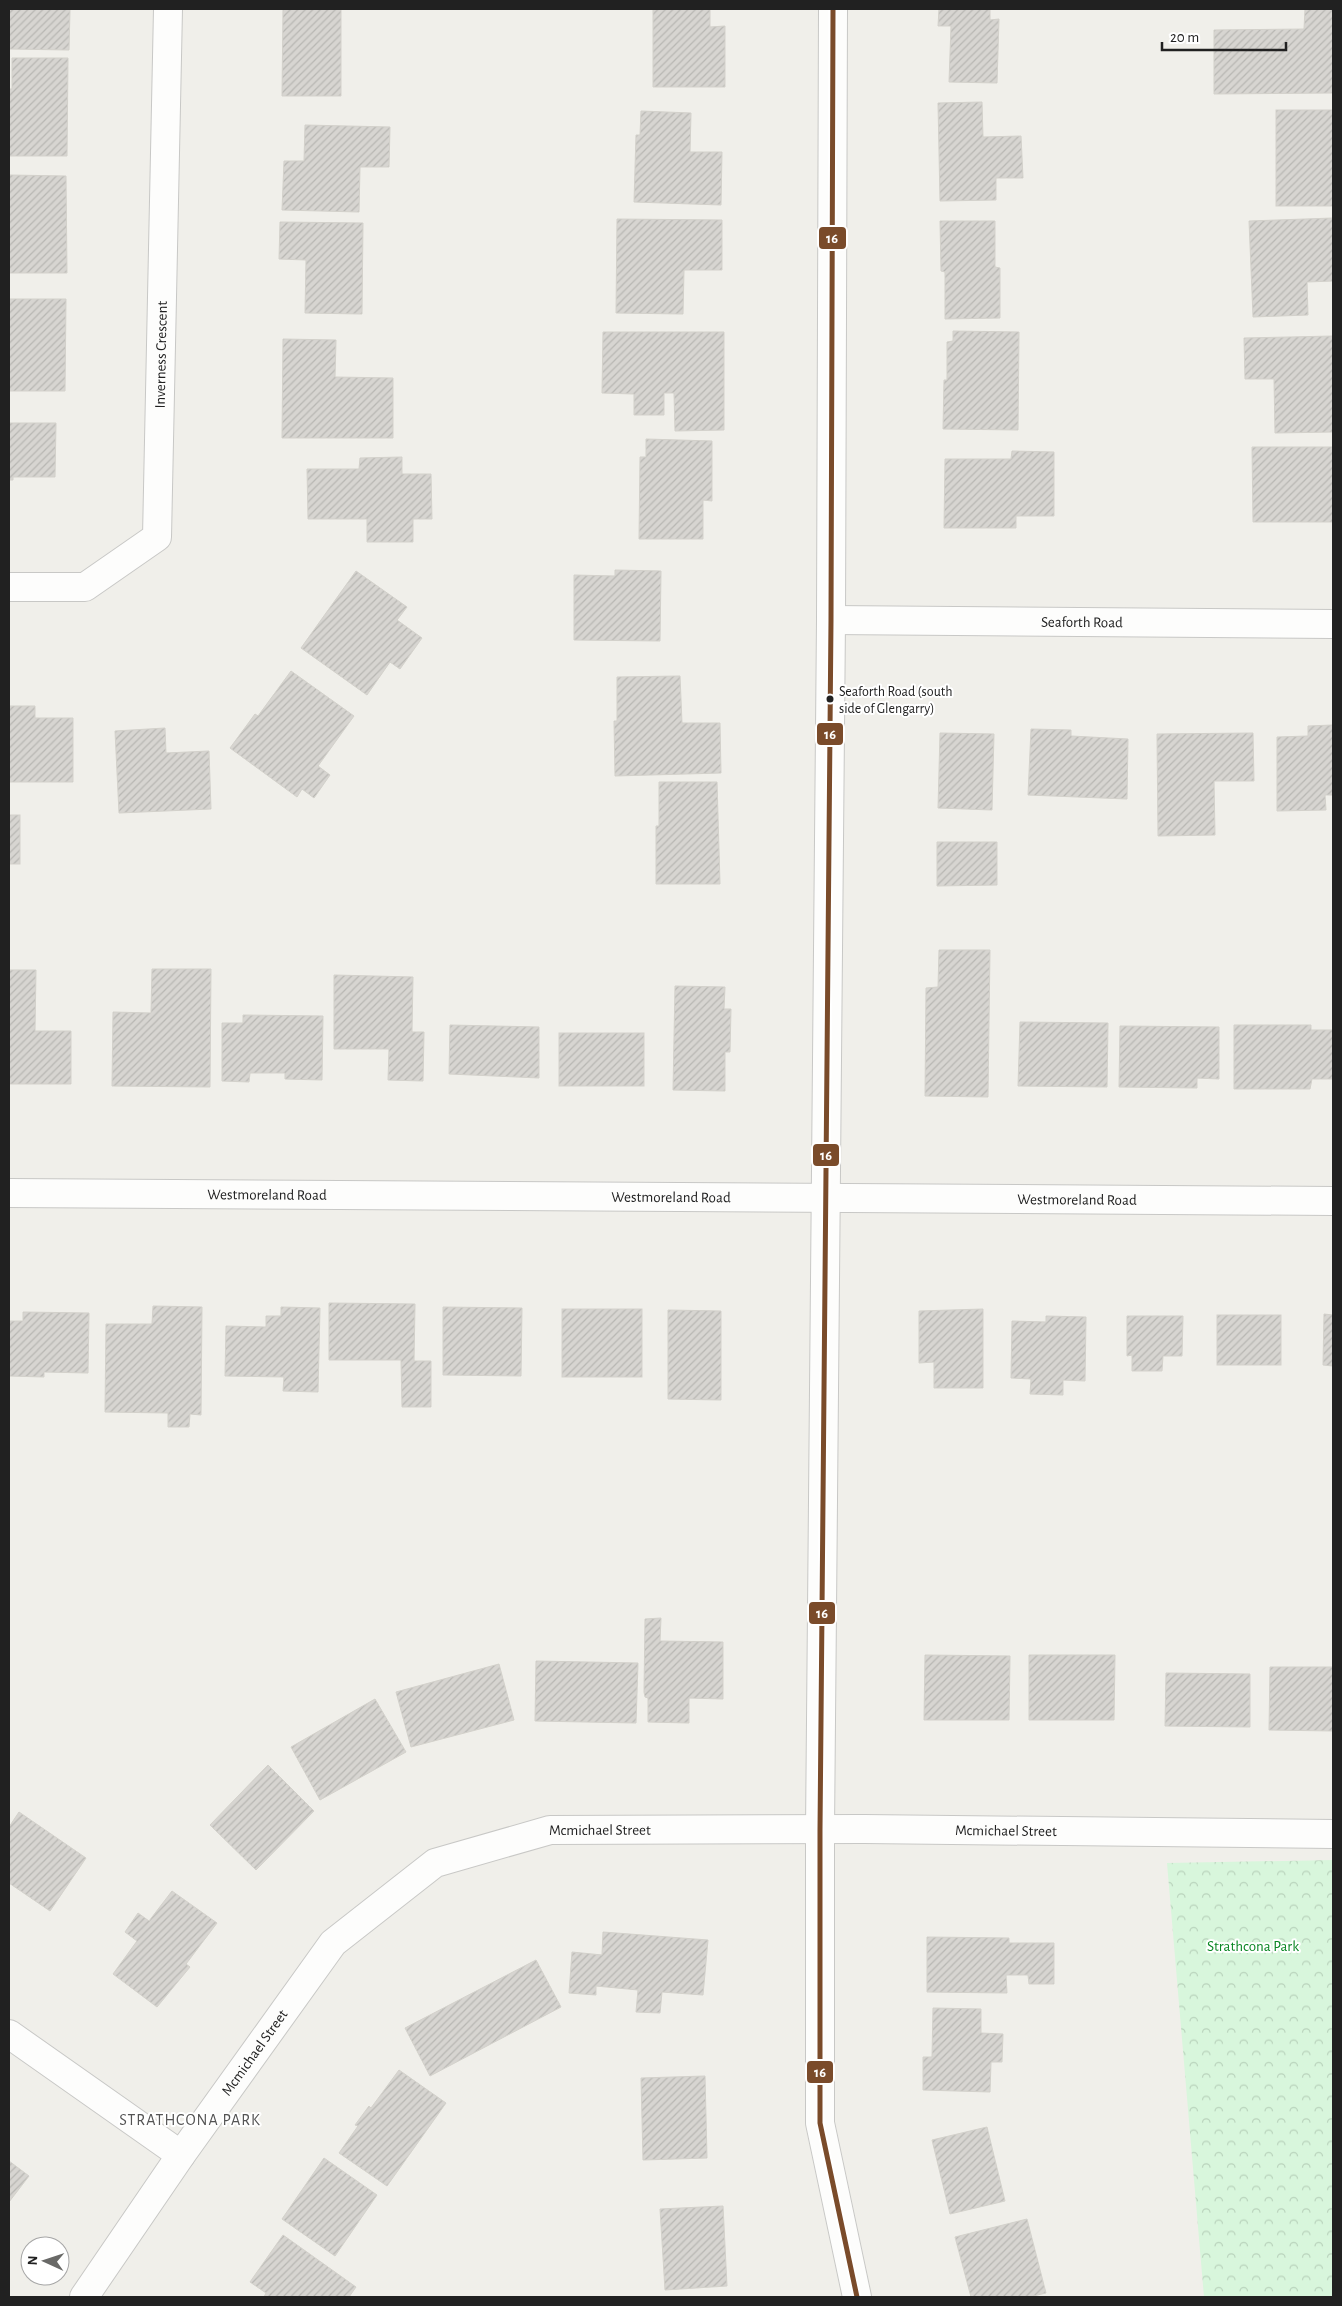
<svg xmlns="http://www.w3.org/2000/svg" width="1342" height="2306" font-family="'Alegreya Sans',sans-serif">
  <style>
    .park { fill: url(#park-crowns) }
    .building { fill: url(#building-hatch); stroke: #d3d1cb }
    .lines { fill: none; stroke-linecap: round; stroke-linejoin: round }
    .street-casing { stroke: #c8c8c6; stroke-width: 30 }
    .street { stroke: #fdfdfc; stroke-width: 28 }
    .bus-1-casing { stroke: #fff; stroke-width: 9 }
    .bus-1 { stroke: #7a4b2a; stroke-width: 5 }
    .bus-dot { fill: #212121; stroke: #fff; stroke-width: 2 }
    .labels { text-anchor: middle; stroke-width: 4; stroke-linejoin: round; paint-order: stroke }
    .bus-label { font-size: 14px; fill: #212121; stroke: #fff; text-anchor: start }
    .street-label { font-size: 15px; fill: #212121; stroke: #fff }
    .park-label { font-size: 15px; fill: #098623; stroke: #fff }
    .neighbourhood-label { font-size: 16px; letter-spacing: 1px; fill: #545454; stroke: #fff }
    .line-badge { stroke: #fff; stroke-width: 2 }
    .badge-label { font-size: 14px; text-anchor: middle; font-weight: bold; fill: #fff }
  </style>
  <defs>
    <pattern id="park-crowns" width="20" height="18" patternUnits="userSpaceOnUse" patternTransform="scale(1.25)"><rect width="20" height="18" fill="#d8f6dc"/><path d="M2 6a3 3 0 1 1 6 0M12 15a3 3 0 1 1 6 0" fill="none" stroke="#b9d3bc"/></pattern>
    <pattern id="building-hatch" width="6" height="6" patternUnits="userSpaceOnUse" patternTransform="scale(1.25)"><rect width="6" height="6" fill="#d7d5d1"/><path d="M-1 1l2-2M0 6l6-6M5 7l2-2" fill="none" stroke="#b8b7b3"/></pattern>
  </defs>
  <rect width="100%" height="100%" fill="#f0efea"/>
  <polygon class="park" points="1333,1860 1333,2297 1204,2297 1167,1863"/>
  <g class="building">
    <polygon points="9,9 70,9 69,50 9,49"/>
    <polygon points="283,9 341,9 341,96 282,96"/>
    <polygon points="653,9 710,9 710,27 725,26 725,87 653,87"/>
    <polygon points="939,9 990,9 990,20 999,19 997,83 949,82 951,26 938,26"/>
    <polygon points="1305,9 1333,9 1333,93 1214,94 1214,30 1304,29"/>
    <polygon points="12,58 68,58 67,156 9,156 9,89 12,89"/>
    <polygon points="982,102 983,137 1021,136 1023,178 996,178 996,200 940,201 938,103"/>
    <rect x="1276" y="110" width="57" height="96"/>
    <polygon points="641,111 691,113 690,152 722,152 721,205 634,202 636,135 640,135"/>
    <polygon points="305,125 390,127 389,167 360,167 359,212 282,210 284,161 304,161"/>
    <polygon points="9,175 66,176 67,273 9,273"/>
    <polygon points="1333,218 1333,281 1307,282 1308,315 1253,317 1249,221"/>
    <polygon points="617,219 722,220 722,270 684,270 683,314 616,313"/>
    <polygon points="940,221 995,221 995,267 1000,268 1000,318 945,319 945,272 941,271"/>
    <polygon points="280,222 363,223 362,314 305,313 306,260 279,259"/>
    <polygon points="9,299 66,299 65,391 9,391"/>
    <polygon points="953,331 1019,332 1018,430 943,429 944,380 947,380 947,342 953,341"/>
    <polygon points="603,332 724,332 724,430 675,431 674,393 664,393 664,415 634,415 634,394 602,393"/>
    <polygon points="1333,336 1333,432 1275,433 1274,379 1245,379 1244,338"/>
    <polygon points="283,339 336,340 335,377 393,378 393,438 282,438"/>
    <polygon points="9,423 56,423 55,477 13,477 13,480 9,480"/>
    <polygon points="646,439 712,441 712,501 703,500 703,539 639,539 640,457 646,457"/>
    <polygon points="1252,447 1333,447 1333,522 1253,522"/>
    <polygon points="1012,451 1054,452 1054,516 1016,516 1016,528 944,528 945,459 1011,459"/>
    <polygon points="402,457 402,474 431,474 432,519 413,519 413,542 367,542 367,519 308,519 307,469 359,469 360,458"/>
    <polygon points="615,570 661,571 660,641 574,640 574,575 615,576"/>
    <polygon points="356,571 407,607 397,620 422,638 400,669 390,662 367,695 301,648"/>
    <polygon points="291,671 354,716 318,766 330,775 314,798 302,789 297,797 230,748 255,714 258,716"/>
    <polygon points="680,676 682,723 720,723 721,773 615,776 614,721 617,721 617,677"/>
    <polygon points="9,706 35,706 35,718 73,718 73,782 9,782"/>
    <polygon points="1333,725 1333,795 1325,795 1326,810 1277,811 1277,737 1308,736 1308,726"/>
    <polygon points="165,728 166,753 209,751 211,809 119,813 115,731"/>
    <polygon points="1031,729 1071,730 1071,736 1128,739 1127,799 1028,795"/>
    <polygon points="940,733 994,734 992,810 938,808"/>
    <polygon points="1253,733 1254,781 1214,781 1215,835 1158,836 1157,734"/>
    <polygon points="659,782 717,782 720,884 656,884 656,826 659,826"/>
    <rect x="9" y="815" width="11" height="49"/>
    <polygon points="937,842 997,842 997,885 937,886"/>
    <polygon points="939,950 990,950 988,1097 925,1096 926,988 938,987"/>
    <polygon points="152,969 211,969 210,1087 112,1086 113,1012 151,1013"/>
    <polygon points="9,970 36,970 35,1031 71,1031 71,1084 9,1084"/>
    <polygon points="334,975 413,977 412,1032 424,1032 423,1081 388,1080 389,1049 334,1049"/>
    <polygon points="675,986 725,987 724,1009 731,1009 730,1052 725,1052 725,1091 673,1090"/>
    <polygon points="243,1015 323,1016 322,1080 285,1079 285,1073 250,1073 249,1082 222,1081 222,1023 243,1023"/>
    <polygon points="1020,1022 1108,1023 1107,1087 1018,1086"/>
    <polygon points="450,1025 539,1027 539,1078 449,1074"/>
    <polygon points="1234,1025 1311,1025 1311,1030 1333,1030 1333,1079 1312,1079 1310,1089 1234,1089"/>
    <polygon points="1120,1026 1219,1027 1219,1079 1197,1078 1197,1088 1119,1087"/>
    <rect x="559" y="1033" width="85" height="53"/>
    <polygon points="329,1303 415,1304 414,1361 431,1361 431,1407 402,1407 401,1360 329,1360"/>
    <polygon points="153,1306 202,1307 201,1415 190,1414 189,1427 168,1427 168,1413 105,1412 106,1324 152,1324"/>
    <polygon points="281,1307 320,1308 318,1392 283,1391 284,1377 225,1376 226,1326 266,1327 266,1316 281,1316"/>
    <polygon points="443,1307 522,1308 521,1376 443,1375"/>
    <rect x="562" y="1309" width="80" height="68"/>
    <polygon points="983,1309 983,1388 934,1388 934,1362 919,1363 919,1311"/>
    <polygon points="668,1310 721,1311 721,1400 668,1399"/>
    <polygon points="23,1312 89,1313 88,1373 44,1372 44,1377 9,1376 9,1321 23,1321"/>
    <polygon points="1324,1314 1333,1315 1333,1366 1323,1365"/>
    <rect x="1217" y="1315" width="64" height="50"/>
    <polygon points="1046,1316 1086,1317 1085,1381 1063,1380 1063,1395 1030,1394 1031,1379 1011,1378 1012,1321 1046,1322"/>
    <polygon points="1127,1316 1183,1316 1182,1356 1163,1356 1162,1371 1132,1371 1132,1355 1127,1356"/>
    <polygon points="661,1618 660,1641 723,1642 723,1699 689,1698 689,1723 648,1722 648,1698 645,1697 644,1692 645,1619"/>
    <polygon points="925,1655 1010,1656 1009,1720 924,1720"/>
    <polygon points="1029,1655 1115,1655 1114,1720 1029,1720"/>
    <polygon points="536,1661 638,1663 636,1723 535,1721"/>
    <polygon points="499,1664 514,1720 411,1747 396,1692"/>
    <polygon points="1270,1667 1333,1667 1333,1731 1269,1730"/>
    <polygon points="1166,1673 1250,1674 1250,1727 1165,1726"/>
    <polygon points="375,1699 406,1752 320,1800 291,1747"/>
    <polygon points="268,1765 314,1811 256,1870 210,1825"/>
    <polygon points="19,1812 86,1858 50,1911 9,1883 9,1827"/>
    <polygon points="172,1891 217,1923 186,1964 190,1967 157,2007 113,1974 137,1941 125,1932 138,1913 149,1921"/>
    <polygon points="603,1932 708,1940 703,1995 662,1992 660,2013 636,2012 638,1990 596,1986 596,1995 569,1993 572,1952 602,1955"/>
    <polygon points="927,1937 1009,1938 1009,1943 1054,1943 1054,1984 1029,1984 1028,1975 1006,1975 1007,1993 927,1992"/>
    <polygon points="536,1960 561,2007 430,2076 405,2028"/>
    <polygon points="933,2008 981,2009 981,2033 1003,2034 1002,2062 991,2062 990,2092 923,2090 923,2057 932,2057"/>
    <polygon points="399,2070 446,2103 387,2186 339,2153 358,2126 355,2125 369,2106 371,2108"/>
    <polygon points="705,2076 707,2158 643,2160 641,2078"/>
    <polygon points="987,2127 1005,2201 950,2214 932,2140"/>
    <polygon points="324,2158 377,2195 335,2256 282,2219"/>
    <polygon points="9,2161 29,2176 9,2202"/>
    <polygon points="723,2206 727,2286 665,2290 660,2209"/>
    <polygon points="1027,2219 1046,2293 1029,2297 971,2297 955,2237"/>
    <polygon points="283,2235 356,2287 349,2297 264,2297 266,2293 250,2282"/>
  </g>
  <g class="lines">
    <g class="street-casing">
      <g id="street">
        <polyline points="833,9 831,620 820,1830 820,2123 857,2297"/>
        <path id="s1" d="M9 587H85L157 537 168 9"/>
        <path id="s2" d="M831 620 1333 624"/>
        <path id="s3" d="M9 1193 1333 1201"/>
        <polyline points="9,2034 181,2155"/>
        <path id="s4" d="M84 2297 181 2155 333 1943 435 1863 550 1830 864 1829 1333 1834"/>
      </g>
    </g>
    <use href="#street" class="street"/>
    <g class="bus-1-casing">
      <polyline id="bus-1" points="833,9 831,620 820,1830 820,2123 857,2297"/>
    </g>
    <use href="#bus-1" class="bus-1"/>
  </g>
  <circle class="bus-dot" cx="830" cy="699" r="4.5"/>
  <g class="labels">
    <g class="bus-label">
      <text x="839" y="696">Seaforth Road (south<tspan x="839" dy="17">side of Glengarry)</tspan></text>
    </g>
    <g class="street-label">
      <text dy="5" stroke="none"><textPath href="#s1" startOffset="346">Inverness Crescent</textPath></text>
      <text dy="5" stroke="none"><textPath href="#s2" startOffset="251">Seaforth Road</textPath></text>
      <text dy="5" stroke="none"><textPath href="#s3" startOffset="258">Westmoreland Road</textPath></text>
      <text dy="5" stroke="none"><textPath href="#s3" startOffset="662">Westmoreland Road</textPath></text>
      <text dy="5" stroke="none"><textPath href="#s3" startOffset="1068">Westmoreland Road</textPath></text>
      <text dy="5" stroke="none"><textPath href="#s4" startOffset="732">Mcmichael Street</textPath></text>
      <text dy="5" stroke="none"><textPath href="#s4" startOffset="1138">Mcmichael Street</textPath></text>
      <text dy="5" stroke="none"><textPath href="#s4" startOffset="298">Mcmichael Street</textPath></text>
    </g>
    <g class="park-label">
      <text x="1253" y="1951">Strathcona Park</text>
    </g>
    <g class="neighbourhood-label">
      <text x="190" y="2125">STRATHCONA PARK</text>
    </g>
  </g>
  <g class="line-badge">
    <rect x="818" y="226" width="29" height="24" rx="5" fill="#7a4b2a"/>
    <rect x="816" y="722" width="28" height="24" rx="5" fill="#7a4b2a"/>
    <rect x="812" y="1143" width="28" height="24" rx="5" fill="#7a4b2a"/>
    <rect x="808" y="1601" width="28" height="24" rx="5" fill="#7a4b2a"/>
    <rect x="806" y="2060" width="28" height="24" rx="5" fill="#7a4b2a"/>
  </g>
  <g class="badge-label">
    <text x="832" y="243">16</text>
    <text x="830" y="739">16</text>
    <text x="826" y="1160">16</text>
    <text x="822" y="1618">16</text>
    <text x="820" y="2077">16</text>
  </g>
  <rect width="1342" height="2306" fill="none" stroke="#212121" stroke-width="20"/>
  <g transform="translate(45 2261) rotate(273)"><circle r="24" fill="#ffffff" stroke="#a6a6a6"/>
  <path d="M0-4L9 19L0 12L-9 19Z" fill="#696967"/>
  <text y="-8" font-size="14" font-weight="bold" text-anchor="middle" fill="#212121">N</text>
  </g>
  <path d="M1162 42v8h124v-8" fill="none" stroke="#212121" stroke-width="2.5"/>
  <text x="1170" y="42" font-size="15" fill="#212121" stroke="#ffffff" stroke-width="4" paint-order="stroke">20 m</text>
</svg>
